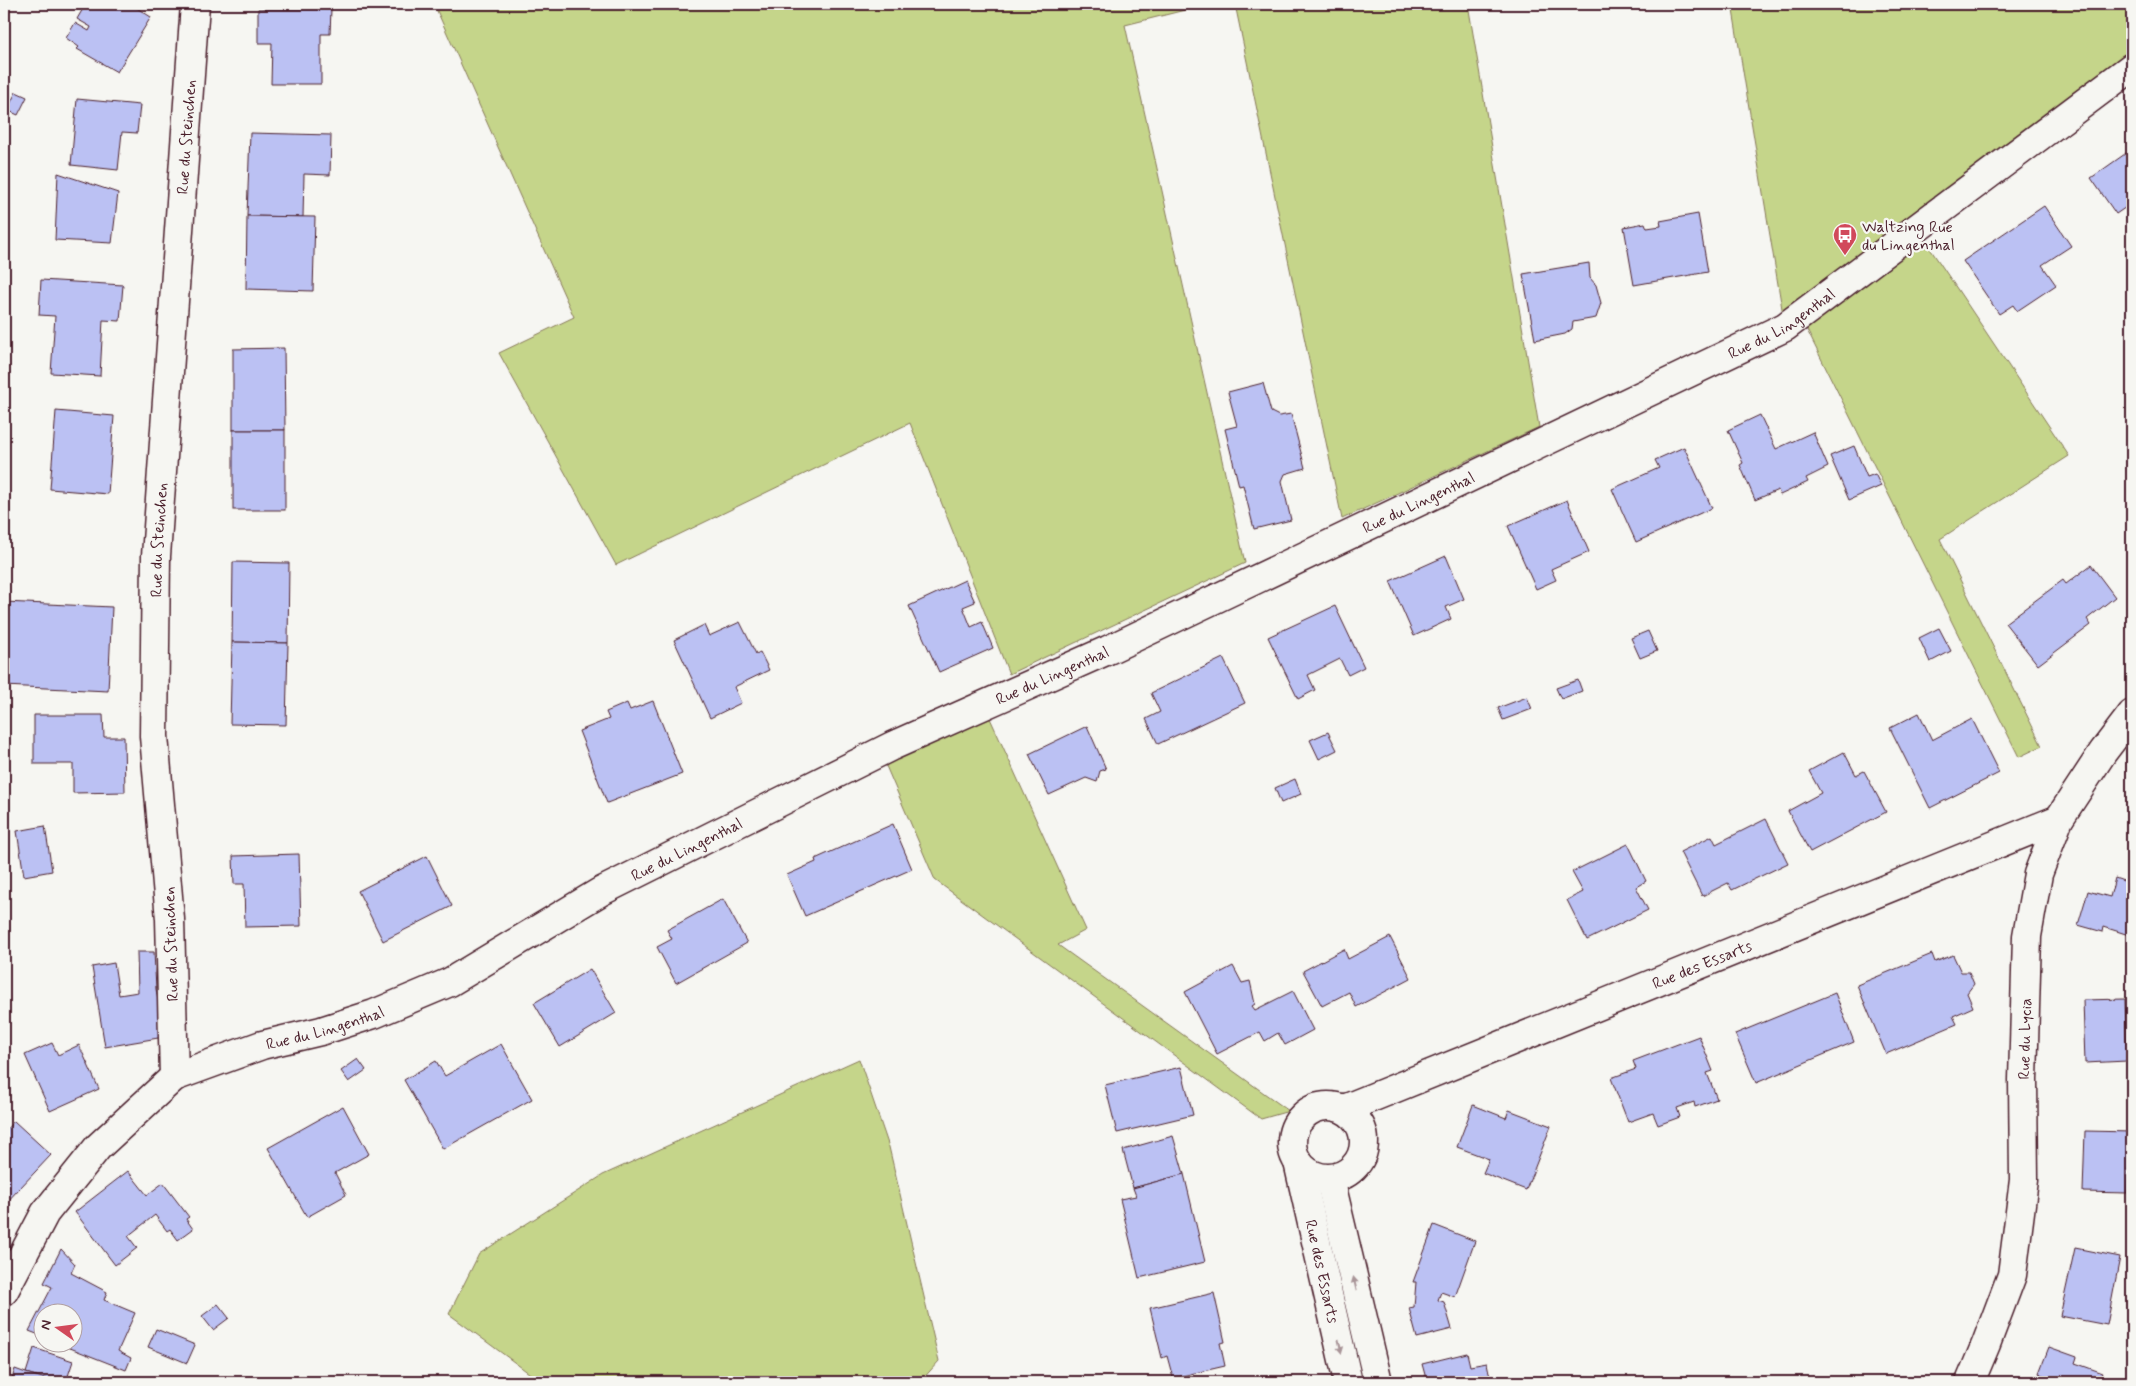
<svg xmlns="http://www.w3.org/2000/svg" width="2136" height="1386" font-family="Mynerve,sans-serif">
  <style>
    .green { fill: #c5d58a; stroke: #887a5a }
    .building { fill: #bbc1f3; stroke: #4a1f2b }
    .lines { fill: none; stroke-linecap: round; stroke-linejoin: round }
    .street-casing { stroke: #4a1f2b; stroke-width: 31 }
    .secondary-casing { stroke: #4a1f2b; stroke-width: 31 }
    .street { stroke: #f6f6f2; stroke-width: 28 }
    .secondary { stroke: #f6f6f2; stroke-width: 28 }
    .oneway { fill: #a99598 }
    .labels { text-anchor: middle; stroke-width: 4.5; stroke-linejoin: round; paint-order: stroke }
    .street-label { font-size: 16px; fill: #4a1f2b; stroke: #f6f6f2 }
    .poi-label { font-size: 16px; fill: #4a1f2b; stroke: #f6f6f2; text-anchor: start }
  </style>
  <rect width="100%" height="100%" fill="#f6f6f2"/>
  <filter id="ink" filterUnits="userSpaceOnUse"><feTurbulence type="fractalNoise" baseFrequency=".02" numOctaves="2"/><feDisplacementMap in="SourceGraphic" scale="10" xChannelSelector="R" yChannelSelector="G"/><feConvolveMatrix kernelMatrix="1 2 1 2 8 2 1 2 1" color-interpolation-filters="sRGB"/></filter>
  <g filter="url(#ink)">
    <g class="green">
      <polygon points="434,4 1209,4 1125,25 1245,563 1009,674 910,423 616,565 499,353 574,317"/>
      <polygon points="1235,4 1468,4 1539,427 1342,519"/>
      <polygon points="1732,4 2132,4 2132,67 1917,229 2069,456 1940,539 2042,746 2019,757 1800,316 1785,327"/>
      <polygon points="984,705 1086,930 1058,945 1289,1111 1261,1119 935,880 880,752"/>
      <polygon points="859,1059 889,1147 939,1361 920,1382 541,1382 449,1314 479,1254 603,1175"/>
    </g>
    <g class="building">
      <polygon points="83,4 133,4 132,5 151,17 117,72 77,49 79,47 66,38 75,23 89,31 91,27 77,19 84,7"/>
      <polygon points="258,9 331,9 330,34 321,34 321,84 271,84 272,43 258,43"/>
      <polygon points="16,92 27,97 18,115 7,110"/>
      <polygon points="77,99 140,105 137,133 122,132 118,170 71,165"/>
      <polygon points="250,133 331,135 330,175 304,174 303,217 247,216"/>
      <polygon points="2132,149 2132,203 2116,214 2091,178"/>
      <polygon points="58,173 118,193 112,243 55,240"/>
      <polygon points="2044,206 2071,246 2042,265 2056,285 2017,311 2013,305 1999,314 1963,261"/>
      <polygon points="1698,214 1708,272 1634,285 1624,227 1645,223 1647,228 1661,226 1660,221"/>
      <polygon points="247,216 315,217 313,291 246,289"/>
      <polygon points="1589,263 1590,278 1596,285 1601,303 1596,318 1573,322 1572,329 1565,334 1535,340 1523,274"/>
      <polygon points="41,280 123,285 120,321 103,320 100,376 51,373 55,316 39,315"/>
      <polygon points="284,348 285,430 233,430 233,349"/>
      <polygon points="1263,383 1271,412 1279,416 1291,414 1305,468 1285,474 1282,481 1291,520 1254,529 1243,485 1239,486 1225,429 1237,426 1228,392"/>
      <polygon points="56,411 114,416 108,494 50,489"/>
      <polygon points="1760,415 1776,449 1813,432 1828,467 1806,478 1808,482 1780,495 1778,490 1755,500 1740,465 1743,463 1728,430"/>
      <rect x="233" y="430" width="52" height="80"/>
      <polygon points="1854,446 1867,477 1875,474 1881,486 1849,500 1830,456"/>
      <polygon points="1684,447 1712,508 1636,542 1612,489 1659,468 1655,460"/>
      <polygon points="1567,500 1589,552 1551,569 1556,580 1536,589 1508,526"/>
      <polygon points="1446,556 1464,599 1446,607 1451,619 1414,636 1390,581"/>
      <polygon points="233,562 289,563 288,643 232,642"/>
      <polygon points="2091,565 2115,597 2087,619 2091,625 2038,665 2005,623 2063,580 2066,584"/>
      <polygon points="965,580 975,602 963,607 971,627 982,622 993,648 939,672 909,606"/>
      <polygon points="4,602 112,607 108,691 4,686"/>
      <polygon points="1335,606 1364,667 1348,675 1340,659 1308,675 1315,690 1298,699 1268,637"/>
      <polygon points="740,622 756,654 760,652 769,670 734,687 741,703 710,718 674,640 704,625 709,636"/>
      <polygon points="1939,628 1951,651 1930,662 1919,638"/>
      <polygon points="1648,631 1657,651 1640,658 1631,638"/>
      <polygon points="232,642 288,643 286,725 230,724"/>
      <polygon points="1223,658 1245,703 1158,744 1146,719 1160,712 1151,693"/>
      <polygon points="1578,680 1582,691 1561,699 1556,688"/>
      <polygon points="1527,697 1532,709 1503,720 1498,708"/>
      <polygon points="653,701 682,774 607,803 579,731 609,719 606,712 627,703 630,710"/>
      <polygon points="1919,713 1932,740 1972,719 1999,773 1930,808 1890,728"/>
      <polygon points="34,715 103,715 104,737 124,737 125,792 73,793 73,764 34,764"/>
      <polygon points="1087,726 1106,769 1100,771 1097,782 1086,778 1049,795 1029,754"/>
      <polygon points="1328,732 1337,750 1319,759 1310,740"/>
      <polygon points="1844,752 1856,775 1864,771 1886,812 1810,852 1788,811 1821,793 1809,771"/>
      <polygon points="1295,779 1301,794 1281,803 1275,788"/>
      <polygon points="1766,819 1788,863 1732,890 1728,883 1702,896 1680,852 1712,836 1716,844"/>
      <polygon points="893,824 912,869 805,916 787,875 816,862 815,859"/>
      <polygon points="45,826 52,871 24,876 17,831"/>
      <polygon points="1628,844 1646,881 1636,887 1648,910 1587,940 1567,900 1583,892 1572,872"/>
      <polygon points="299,854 301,926 245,927 244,884 234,884 233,856"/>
      <polygon points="427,856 452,906 383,941 358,891"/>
      <polygon points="2115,878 2132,884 2132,936 2104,927 2103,932 2078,925 2088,891 2110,897"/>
      <polygon points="723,899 747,943 676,983 657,947 672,939 667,930"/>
      <polygon points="1390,937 1411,978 1356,1007 1349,992 1322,1006 1303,971 1344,949 1348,959"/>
      <polygon points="137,952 154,952 156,989 164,1037 105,1047 92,967 114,963 119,995 138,992"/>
      <polygon points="1932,954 1935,962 1953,955 1961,972 1969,972 1974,984 1967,993 1973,1007 1953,1016 1957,1024 1886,1054 1857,985"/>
      <polygon points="1233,966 1242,983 1250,981 1255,1004 1252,1006 1255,1010 1293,991 1313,1030 1285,1045 1278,1033 1265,1041 1260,1032 1217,1054 1185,992"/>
      <polygon points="590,969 616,1013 560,1047 534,1003"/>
      <polygon points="1835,993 1854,1042 1756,1083 1735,1034"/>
      <polygon points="2125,999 2127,1061 2085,1063 2083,1000"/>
      <polygon points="1699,1036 1713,1071 1707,1073 1717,1099 1695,1107 1694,1102 1677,1108 1680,1117 1658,1125 1653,1113 1628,1122 1611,1078 1636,1069 1633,1061"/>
      <polygon points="52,1043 58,1055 79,1045 99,1089 50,1111 25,1055"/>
      <polygon points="501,1044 532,1099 443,1149 404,1080 436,1061 445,1076"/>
      <polygon points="358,1059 366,1070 349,1082 341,1071"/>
      <polygon points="1181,1067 1193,1115 1117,1133 1105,1085"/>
      <polygon points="1473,1105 1506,1118 1509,1110 1551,1126 1526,1190 1483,1173 1489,1159 1457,1147"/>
      <polygon points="343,1106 369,1154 335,1173 346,1195 307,1217 268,1148"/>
      <polygon points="14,1121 51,1155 4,1205 4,1132"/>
      <polygon points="2085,1131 2132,1132 2132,1168 2128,1168 2127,1193 2083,1192"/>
      <polygon points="1173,1136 1184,1174 1133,1188 1123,1150"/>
      <polygon points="128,1171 147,1195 163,1183 189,1217 186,1219 193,1229 178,1240 170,1229 167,1231 155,1215 128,1236 137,1248 115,1265 75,1212"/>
      <polygon points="1184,1174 1205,1262 1139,1278 1120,1199 1136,1196 1133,1188"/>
      <polygon points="1434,1225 1475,1241 1455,1297 1441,1292 1438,1300 1444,1302 1452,1329 1417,1338 1409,1308 1414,1307 1416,1282 1413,1282"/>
      <polygon points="2075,1248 2120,1257 2107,1325 2060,1316"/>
      <polygon points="61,1249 75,1264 71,1273 107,1292 104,1300 135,1313 118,1351 131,1358 126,1370 60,1344 72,1344 72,1314 42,1314 42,1336 29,1331 52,1287 44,1283"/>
      <polygon points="1214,1293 1225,1342 1220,1343 1225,1366 1173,1378 1167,1356 1162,1358 1150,1308"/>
      <polygon points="218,1304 229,1318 213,1330 202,1316"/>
      <polygon points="156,1329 195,1345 187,1363 148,1347"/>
      <polygon points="2049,1347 2077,1357 2075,1363 2103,1373 2099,1382 2043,1382 2045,1376 2039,1373"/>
      <polygon points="34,1348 73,1361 66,1382 56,1382 26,1373"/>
      <polygon points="1467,1353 1470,1366 1487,1363 1491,1382 1427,1382 1422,1364"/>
      <polygon points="15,1369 26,1373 56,1382 11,1382"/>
    </g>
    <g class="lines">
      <g class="street-casing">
        <g id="street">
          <path id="s1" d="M174 1077 170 919 154 736 156 556 195 4"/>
          <circle cx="1328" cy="1142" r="36"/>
          <path id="s2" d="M1344 1109 2059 819"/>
          <path id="s3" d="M1298 1162 1348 1382"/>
          <polyline points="1330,1179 1378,1382"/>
          <path id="s4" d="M1970 1382 1986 1344 2012 1275 2024 1180 2023 1080 2027 936 2038 874 2059 819 2103 752 2132 714"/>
        </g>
      </g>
      <g class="secondary-casing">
        <g id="secondary">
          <path id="s5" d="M4 1291 45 1213 98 1147 174 1077 262 1045 321 1031 374 1014 450 982 600 892 892 746 1108 650 1785 327 2132 67"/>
        </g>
      </g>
      <use href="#street" class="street"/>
      <use href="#secondary" class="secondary"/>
    </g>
    <defs><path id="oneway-solid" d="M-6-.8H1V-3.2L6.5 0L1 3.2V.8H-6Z" transform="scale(1.25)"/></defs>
    <g class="oneway">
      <use href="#oneway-solid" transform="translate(1355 1284) rotate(-103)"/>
      <use href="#oneway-solid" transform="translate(1340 1346) rotate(77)"/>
    </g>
  </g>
  <defs>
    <g id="bus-pin" transform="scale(1.25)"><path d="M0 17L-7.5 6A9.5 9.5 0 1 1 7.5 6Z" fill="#d1495b" stroke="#f6f6f2"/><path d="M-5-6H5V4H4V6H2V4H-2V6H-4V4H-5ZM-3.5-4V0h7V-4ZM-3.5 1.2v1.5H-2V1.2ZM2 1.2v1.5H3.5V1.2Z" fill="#fff"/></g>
  </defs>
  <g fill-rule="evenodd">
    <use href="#bus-pin" x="1845" y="235"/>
  </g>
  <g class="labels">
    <g class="street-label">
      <text dy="6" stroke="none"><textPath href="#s1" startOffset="942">Rue du Steinchen</textPath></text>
      <text dy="6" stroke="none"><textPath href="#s5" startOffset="2055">Rue du Lingenthal</textPath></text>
      <text dy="6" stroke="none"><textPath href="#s5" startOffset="1650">Rue du Lingenthal</textPath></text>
      <text dy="6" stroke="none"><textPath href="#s1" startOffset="538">Rue du Steinchen</textPath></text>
      <text dy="6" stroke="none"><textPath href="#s5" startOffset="1245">Rue du Lingenthal</textPath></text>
      <text dy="6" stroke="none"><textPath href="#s5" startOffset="840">Rue du Lingenthal</textPath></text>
      <text transform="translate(170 944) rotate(-92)" y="6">Rue du Steinchen</text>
      <text dy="6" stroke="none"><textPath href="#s2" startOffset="386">Rue des Essarts</textPath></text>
      <text dy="6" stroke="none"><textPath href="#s5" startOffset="435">Rue du Lingenthal</textPath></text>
      <text dy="6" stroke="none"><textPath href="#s4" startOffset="352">Rue du Lycia</textPath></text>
      <text dy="6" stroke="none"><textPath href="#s3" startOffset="112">Rue des Essarts</textPath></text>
    </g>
    <g class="poi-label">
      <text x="1862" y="232">Waltzing Rue<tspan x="1862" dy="18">du Lingenthal</tspan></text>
    </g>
  </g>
  <rect width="2136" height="1386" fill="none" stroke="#f6f6f2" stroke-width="20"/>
  <rect x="10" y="10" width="2116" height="1366" fill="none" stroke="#4a1f2b" stroke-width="2" filter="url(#ink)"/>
  <g transform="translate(58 1328) rotate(284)"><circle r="24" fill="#f6f6f2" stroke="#b1a0a2"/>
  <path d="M0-4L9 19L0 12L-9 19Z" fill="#d1495b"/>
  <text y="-8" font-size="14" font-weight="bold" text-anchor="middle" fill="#4a1f2b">N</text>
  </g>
</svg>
